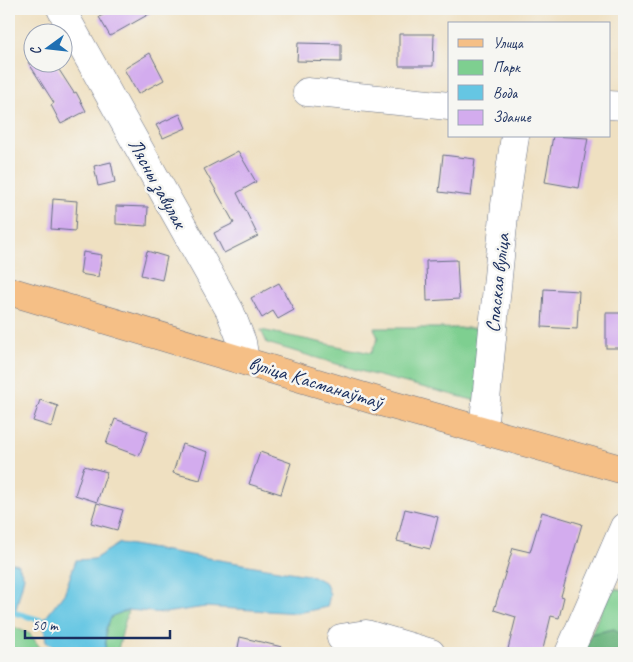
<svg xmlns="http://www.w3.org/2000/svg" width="633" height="662" font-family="Caveat,sans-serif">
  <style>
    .green { fill: #7ecf90; stroke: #4c7f77 }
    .forest { fill: #66b27a; stroke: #40706c }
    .water { fill: #65c6e3; stroke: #407aa0 }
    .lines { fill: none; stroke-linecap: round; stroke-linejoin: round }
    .stream { stroke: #65c6e3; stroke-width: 5.5 }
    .building { fill: #d3acee }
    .minor-casing { stroke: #656d81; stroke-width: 29 }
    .major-casing { stroke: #656d81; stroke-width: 29 }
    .minor { stroke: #fff; stroke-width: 28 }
    .major { stroke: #f5bf86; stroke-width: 28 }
    .labels { text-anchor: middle; stroke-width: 5; stroke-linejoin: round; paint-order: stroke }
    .street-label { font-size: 20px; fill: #1b2f5e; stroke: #f6f6f2 }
  </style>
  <rect width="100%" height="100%" fill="#f6f6f2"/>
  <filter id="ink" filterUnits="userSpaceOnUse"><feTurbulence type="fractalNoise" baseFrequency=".02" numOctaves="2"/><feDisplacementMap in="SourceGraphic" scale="10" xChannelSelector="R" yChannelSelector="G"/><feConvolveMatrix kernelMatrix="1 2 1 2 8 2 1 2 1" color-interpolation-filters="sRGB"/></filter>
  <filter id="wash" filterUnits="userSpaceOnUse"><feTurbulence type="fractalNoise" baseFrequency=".0096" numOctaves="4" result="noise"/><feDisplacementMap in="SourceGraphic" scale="20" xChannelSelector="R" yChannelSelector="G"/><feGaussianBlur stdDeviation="1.12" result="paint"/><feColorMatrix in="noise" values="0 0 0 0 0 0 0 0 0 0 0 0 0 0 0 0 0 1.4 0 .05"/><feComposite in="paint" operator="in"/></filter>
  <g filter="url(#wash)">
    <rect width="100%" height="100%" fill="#efe0c1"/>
    <g class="green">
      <polygon points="374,328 488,328 481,402 367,373 267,343 261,330 371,353 378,338"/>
      <polygon points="616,588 624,592 624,637 614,629 591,634 607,598"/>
      <polygon points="128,610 117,653 105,653 106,628 112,616"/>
      <polygon points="9,625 30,634 44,653 9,653"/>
    </g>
    <polygon class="forest" points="614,629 624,637 624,653 583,653 591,634"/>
    <g class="water">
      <polygon points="120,543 313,576 326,583 330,595 327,607 298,613 205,607 164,613 128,610 112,616 106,628 105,653 65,653 46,642 43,621 64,594 76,560 94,559"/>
      <polygon points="9,562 18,564 24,577 15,613 9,619"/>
    </g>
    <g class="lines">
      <polyline class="stream" points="9,611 50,623"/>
    </g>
    <g id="blocks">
      <g class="building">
        <polygon points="114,9 158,9 110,36 99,17"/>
        <polygon points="399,34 434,34 433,66 399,66"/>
        <polygon points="298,43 341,44 341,62 297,61"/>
        <polygon points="150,53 164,80 138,94 124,69"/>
        <polygon points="28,62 54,62 74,93 76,92 86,111 61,124 51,105 54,103"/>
        <polygon points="180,114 186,128 163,138 156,125"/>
        <polygon points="553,136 588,138 579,188 545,182"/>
        <polygon points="238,151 256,182 237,193 258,236 224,253 214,233 234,223 204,169"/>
        <polygon points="443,155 475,159 471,196 439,192"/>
        <polygon points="111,162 115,182 98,186 94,166"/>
        <polygon points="53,199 77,201 75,231 51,229"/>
        <polygon points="116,206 148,207 147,226 116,224"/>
        <polygon points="147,251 167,257 162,280 141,275"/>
        <polygon points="83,252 102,255 98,277 80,274"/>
        <polygon points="457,260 459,299 427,301 426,261"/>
        <polygon points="279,283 294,310 278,319 273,311 262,318 251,298"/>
        <polygon points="544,289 579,291 577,329 542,327"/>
        <rect x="606" y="313" width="18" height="35"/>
        <polygon points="40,400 58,406 52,427 33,421"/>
        <polygon points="115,419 148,431 139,456 106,444"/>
        <polygon points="182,444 208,452 200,480 173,473"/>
        <polygon points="260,452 291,463 281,494 249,484"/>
        <polygon points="84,466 107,472 97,502 75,495"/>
        <polygon points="97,503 123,510 117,530 91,523"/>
        <polygon points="405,509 438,517 430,549 397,541"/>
        <polygon points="542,512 582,524 561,596 564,597 559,618 551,616 542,653 507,653 516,617 494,610 513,548 530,552"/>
        <polygon points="240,637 282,647 282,653 237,653"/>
      </g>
    </g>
  </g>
  <g filter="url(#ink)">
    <use href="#blocks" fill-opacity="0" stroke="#656d81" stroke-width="1"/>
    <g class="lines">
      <g class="minor-casing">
        <g id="minor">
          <polyline points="61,9 230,311 242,342 245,361"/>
          <polyline points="307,92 449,106"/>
          <polyline points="609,105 624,106"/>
          <polyline points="483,431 505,205 515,136"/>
          <polyline points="341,638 366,634 431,653"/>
          <polyline points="569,653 624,527"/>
        </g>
      </g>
      <g class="major-casing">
        <polyline id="major" points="9,291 381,402 624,470"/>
      </g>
      <use href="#minor" class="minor"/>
      <use href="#major" class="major"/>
    </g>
  </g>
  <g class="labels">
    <g class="street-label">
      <text transform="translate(158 183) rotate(61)" y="7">Лясны завулак</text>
      <text transform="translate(497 283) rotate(-84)" y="7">Спаская вуліца</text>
      <text transform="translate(316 382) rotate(17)" y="7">вуліца Касманаўтаў</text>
    </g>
  </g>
  <rect width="633" height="662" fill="none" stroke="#f6f6f2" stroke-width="30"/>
  <rect x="448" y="22" width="162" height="115" fill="#f6f6f2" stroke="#9ea6b7"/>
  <rect x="458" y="39" width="25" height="8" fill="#f5bf86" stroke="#9ea6b7"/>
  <text x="493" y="48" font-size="15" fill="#1b2f5e">Улица</text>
  <rect x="458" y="60" width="25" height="15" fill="#7ecf90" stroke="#9ea6b7"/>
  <text x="493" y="72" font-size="15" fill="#1b2f5e">Парк</text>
  <rect x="458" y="85" width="25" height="15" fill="#65c6e3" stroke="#9ea6b7"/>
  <text x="493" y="98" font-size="15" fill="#1b2f5e">Вода</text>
  <rect x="458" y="110" width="25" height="15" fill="#d3acee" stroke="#9ea6b7"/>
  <text x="493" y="122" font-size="15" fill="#1b2f5e">Здание</text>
  <g transform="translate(48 48) rotate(255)"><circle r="24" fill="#f6f6f2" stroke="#9ea6b7"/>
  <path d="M0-4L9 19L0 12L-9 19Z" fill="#1f6fb2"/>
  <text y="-8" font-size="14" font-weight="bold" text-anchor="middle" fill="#1b2f5e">С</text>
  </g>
  <path d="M25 630v8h145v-8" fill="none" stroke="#1b2f5e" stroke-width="2.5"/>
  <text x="32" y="630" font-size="15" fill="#1b2f5e" stroke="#f6f6f2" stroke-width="4" paint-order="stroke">50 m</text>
</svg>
